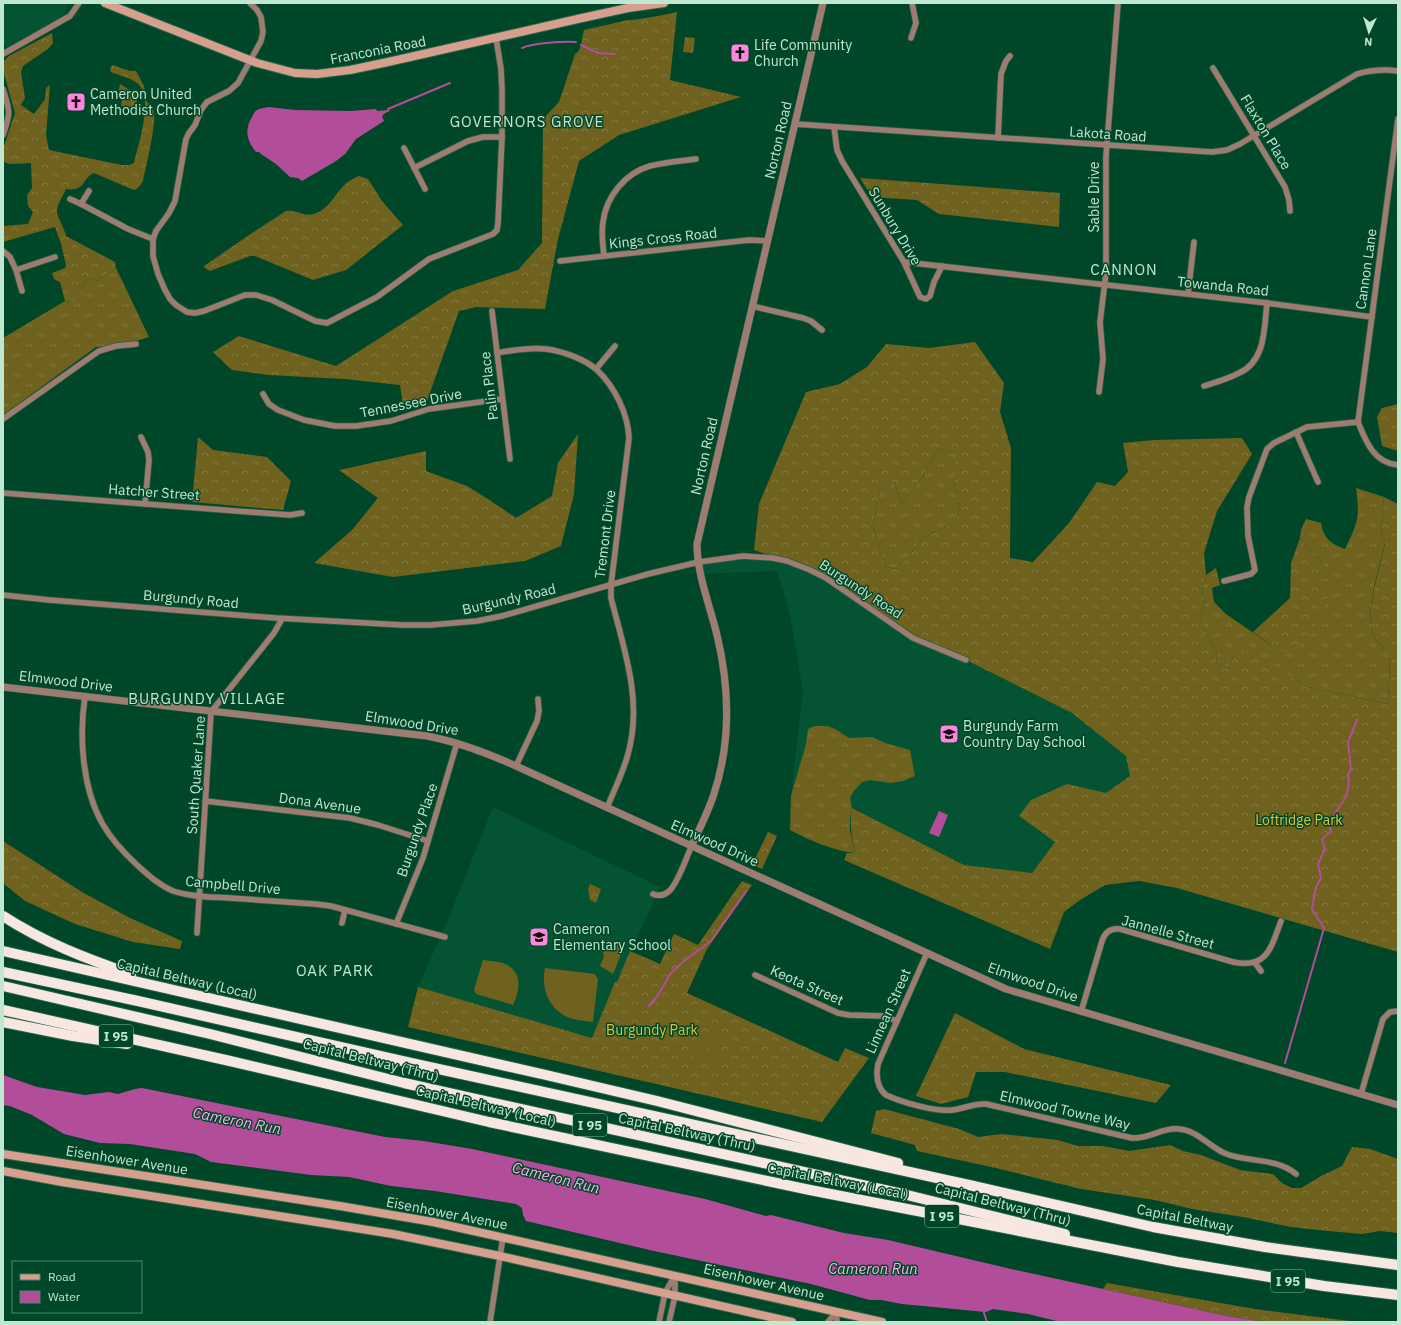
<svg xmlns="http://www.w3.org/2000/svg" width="1401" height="1325" font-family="'IBM Plex Sans',sans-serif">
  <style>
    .built { fill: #045433 }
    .grass { fill: url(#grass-tufts) }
    .forest { fill: url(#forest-crowns); fill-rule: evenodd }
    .pitch { fill: #6f611e }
    .water { fill: #b24e99 }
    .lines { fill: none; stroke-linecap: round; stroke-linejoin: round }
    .stream { stroke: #b24e99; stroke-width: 2 }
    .minor-casing { stroke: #236448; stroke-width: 7 }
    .tertiary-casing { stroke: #236448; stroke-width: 8 }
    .secondary-casing { stroke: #236448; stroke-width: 10 }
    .motorway-casing { stroke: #236448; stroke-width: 12 }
    .minor { stroke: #9f7c71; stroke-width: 5.5 }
    .tertiary { stroke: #9f7c71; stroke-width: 7 }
    .secondary { stroke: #d69f8e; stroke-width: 8 }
    .motorway { stroke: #f8e6e1; stroke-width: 10 }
    .labels { text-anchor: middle; stroke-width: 3; stroke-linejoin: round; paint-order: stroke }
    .shield { fill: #00472a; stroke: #86b79e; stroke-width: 1 }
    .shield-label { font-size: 13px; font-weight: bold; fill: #c0e7cf }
    .poi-label { font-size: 14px; fill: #c0e7cf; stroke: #00472a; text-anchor: start }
    .street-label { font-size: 14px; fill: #c0e7cf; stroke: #00472a }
    .park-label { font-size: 14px; fill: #dcc33b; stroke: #00472a }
    .neighbourhood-label { font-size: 15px; letter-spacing: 1px; fill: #c0e7cf; stroke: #00472a }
    .water-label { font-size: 15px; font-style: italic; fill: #fcafe5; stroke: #00472a }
  </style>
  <defs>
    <pattern id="grass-tufts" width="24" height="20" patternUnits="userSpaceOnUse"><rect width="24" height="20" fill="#6f611e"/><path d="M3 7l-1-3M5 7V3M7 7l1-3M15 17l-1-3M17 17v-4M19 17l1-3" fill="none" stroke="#82783e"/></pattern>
    <pattern id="forest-crowns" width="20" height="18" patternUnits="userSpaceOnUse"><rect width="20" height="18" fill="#6f611e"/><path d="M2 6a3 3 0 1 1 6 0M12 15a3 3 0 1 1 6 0" fill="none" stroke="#82783e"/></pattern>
  </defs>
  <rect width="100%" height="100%" fill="#00472a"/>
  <g class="built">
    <polygon points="3,3 64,3 67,6 64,16 7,48 5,45 3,46"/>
    <polygon points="767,558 810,570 966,660 1072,713 1126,756 1135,796 1019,817 1055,842 1032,873 964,865 853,808 847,853 805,838 790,830 791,796 803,691 790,614 777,571 701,574 699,562"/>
    <polygon points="493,807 660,887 592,1038 418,987 447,922"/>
  </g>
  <g class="grass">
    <polygon points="116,268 149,337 127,344 96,347 3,415 3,338 65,301 68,303 82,288 84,282 91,279 97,281"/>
    <polygon points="938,448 957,453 954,486 960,509 954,523 923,537 908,557 896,569 886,567 873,527 880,491 894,482 902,504 921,479"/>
    <path d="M1356 488 1384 497 1381 535 1385 543C1379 568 1365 611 1373 634 1376 642 1385 650 1390 656L1388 704 1307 687 1285 673 1234 655 1228 668 1216 663 1217 652 1211 644 1200 620 1205 605 1202 586 1206 575 1216 568 1220 585 1212 588 1214 602 1226 614 1271 645 1326 568 1300 538 1301 530 1306 519 1321 523C1323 538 1331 544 1345 549 1358 523 1360 517 1356 488Z"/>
    <path d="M814 726H827L835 729 849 738 872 737 885 743 910 750 915 776 903 781 891 783 870 780 862 782 853 792 850 798 852 808 850 818V830L855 853C834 851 809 840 790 830L791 796 806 744 808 729Z"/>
  </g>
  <g class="forest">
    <path d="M677 12 670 80 741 97 619 135 579 161 558 239 545 309 476 307 459 311 427 401 403 405 400 385 344 379 269 375 232 370 213 352 239 336 336 366 453 291 518 270 542 243 543 119 559 102 575 54C582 51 582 37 584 30L628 20C633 21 668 14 677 12Z"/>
    <path d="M52 33 53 43 48 49 23 66 21 72 25 98 21 105 34 114 45 99 46 88 50 85 46 135 49 150 122 165H129L134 163C138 145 155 96 137 83 131 78 118 75 111 72L110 69 112 65 130 71H136L144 86 147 102C151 105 153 108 154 113 156 125 146 166 143 181L138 188 134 190 129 188 94 173C82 178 85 192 66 189 63 196 58 203 57 210 56 216 65 229 66 236L113 261 115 262 116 268 97 281 91 279 84 282 82 288 83 294C78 298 72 305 65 301L60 282 54 279 52 273 65 268 66 265 61 244 55 227 3 242V226L28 224 33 212 28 206 27 195 32 188 31 163 9 164 3 161V149L15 113 3 70V62L9 56Z"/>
    <polygon points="685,37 695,38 693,53 683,52"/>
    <polygon points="120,84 135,93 137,102 135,102 134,108 121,106 122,96 118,95"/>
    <path d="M359 176 368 179 382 201 403 225 346 270 313 280 255 256H250L210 271 205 268 204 266 255 231 286 211C296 209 304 217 314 214 335 207 336 184 359 176Z"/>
    <polygon points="860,178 1060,193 1059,227 939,214 917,200 872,197"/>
    <path d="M975 342 1004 383 1000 412 1011 448 1010 558 1033 562 1069 523 1097 482 1115 486 1128 472 1123 443 1154 440 1242 438 1252 454 1217 511 1204 553 1206 575 1202 586 1205 605 1200 620 1211 644 1217 652 1216 663 1228 668 1234 655 1240 650 1264 659 1307 687 1388 704 1390 656C1385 650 1376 642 1373 634 1365 611 1380 568 1385 543L1381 535 1384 497 1398 504V952L1177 888 1139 881 1105 885 1080 900 1064 912 1050 949 844 860 847 853H855C852 837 849 824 852 808L964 865 1032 873 1055 842 1019 816 1031 800 1067 784 1106 793 1130 776 1126 756 1072 713 966 660 904 631 810 570 754 550 759 504 806 392 840 384 867 367 886 344 929 348ZM938 448 956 453 954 486 960 509 954 523 923 537 908 557 896 569 886 567 873 527 880 491 894 482 902 504 921 479Z"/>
    <polygon points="1398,404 1398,451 1382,446 1377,417 1382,408"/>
    <polygon points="578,434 574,494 561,546 525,561 393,577 314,563 352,530 378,498 339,470 426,451 426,471 467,486 488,499 516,518 552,496 558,463"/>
    <polygon points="198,437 213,450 267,457 291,481 283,510 192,502"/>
    <polygon points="1300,538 1326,568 1329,590 1325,609 1314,628 1296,650 1287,652 1271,645 1253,632 1290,598 1291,563"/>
    <polygon points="768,832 777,836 762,869 752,865"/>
    <polygon points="3,841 82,892 130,918 182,941 180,949 133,942 75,924 25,901 3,883"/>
    <polygon points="742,881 752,885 707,949 687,993 838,1062 845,1048 869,1058 822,1122 408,1027 418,987 592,1038 615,982 617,982 630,951 660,964 674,934 698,945"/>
    <polygon points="590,884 601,889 596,903 590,900 588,889"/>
    <polygon points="955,1013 1024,1049 1171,1085 1156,1103 1005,1072 976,1072 968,1097 941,1104 916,1096"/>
    <polygon points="884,1109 959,1129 978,1137 1001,1134 1058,1140 1078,1146 1103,1146 1129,1151 1170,1145 1183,1151 1201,1155 1240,1170 1273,1174 1282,1183 1292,1188 1301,1188 1321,1176 1342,1166 1352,1147 1370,1149 1398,1159 1398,1233 1380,1231 1362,1234 1328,1231 1291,1227 1243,1217 1192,1209 1155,1200 1081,1189 996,1168 917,1151 915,1145 871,1133 876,1111"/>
    <polygon points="1107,1283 1255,1309 1358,1322 1265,1322 1227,1316 1103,1289"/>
  </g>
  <g class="pitch">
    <polygon points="609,940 624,947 613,974 600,966 604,956 603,953"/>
    <path d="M483 960C490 961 499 961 505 964 523 972 520 990 513 1005L476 994 474 990Z"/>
    <path d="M545 968 595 974 598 979 593 1022C584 1021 573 1020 565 1016 547 1006 541 986 545 968Z"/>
    <polygon points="697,1034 708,1036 704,1059 693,1058"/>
    <polygon points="712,1037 722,1038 719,1062 708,1060"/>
  </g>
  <g class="water">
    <path d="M269 107 295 110 351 111 375 109 378 111 389 110 390 111 385 113 382 116 384 121 356 139 345 154 336 161 302 181 298 178 290 177 276 164 261 154 259 152H256C247 141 244 130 252 117 254 114 254 112 257 110 260 108 265 108 269 107Z"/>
    <polygon points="939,811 948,815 939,837 929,833"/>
    <polygon points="3,1075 37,1087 85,1095 109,1092 118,1094 135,1089 142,1088 385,1137 424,1141 472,1149 705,1199 766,1216 771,1215 844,1233 888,1240 1011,1269 1227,1316 1265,1322 1061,1322 1028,1314 993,1309 986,1312 902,1304 881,1300 870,1300 811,1284 654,1251 526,1221 523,1215 522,1208 516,1204 435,1191 391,1186 349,1177 311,1175 211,1162 195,1154 130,1144 100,1143 64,1134 32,1115 10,1106 3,1105"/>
  </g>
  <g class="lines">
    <g class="stream">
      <polyline points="581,45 598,53 615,54"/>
      <path d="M522 48C532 43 565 41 576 42"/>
      <polyline points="388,109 450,83"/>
      <polyline points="649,1006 658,995 671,973 685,960 711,941 747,890"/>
      <polyline points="1285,1063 1322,935 1324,928 1312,909 1316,887 1321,878 1318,864 1325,849 1322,840 1326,835 1331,832 1329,822 1344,800 1348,790 1349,780 1348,775 1351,769 1348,742 1357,720"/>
      <polyline points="983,1310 987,1322"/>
    </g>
    <g class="minor-casing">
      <g id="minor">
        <polyline points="250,3 257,10 261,17 263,32 261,41 238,83 229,91 207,102 201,110 195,125 189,133 186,139 175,201 169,213 156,231 153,239 153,256 158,274 165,290 170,299 176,305 187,312 195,313 204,311 245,295 256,295 272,300 315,321 327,323 377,297 429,259 493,234 497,230 498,223 502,137 502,89 501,69 496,38"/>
        <polyline points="911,38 916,23 912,3"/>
        <polyline points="3,54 70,16 79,3"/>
        <polyline points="1213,68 1285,187 1289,200 1290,211"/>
        <path d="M3 89C10 112 11 112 3 135"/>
        <path d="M1398 119 1358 422C1366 442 1374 463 1398 465"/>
        <path d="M795 124 1212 152 1227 150 1240 144 1357 74C1371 70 1383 69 1398 71"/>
        <polyline points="834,127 837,150 842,161 904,262 920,297 926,299 930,296 934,282 942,266"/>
        <polyline points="998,138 1001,74 1006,61 1010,56"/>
        <polyline points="404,148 425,189"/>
        <polyline points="414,168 468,141 483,137 502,137"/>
        <polyline points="89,191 81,204 128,229 153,239"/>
        <polyline points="70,199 81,204"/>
        <polyline points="3,251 10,257 16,270 22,291"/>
        <path d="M604 256C603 245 601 234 603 222 606 197 625 173 650 166 665 162 681 161 696 159"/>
        <polyline points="560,261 749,240 768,241"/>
        <polyline points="904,262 1267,303 1372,317"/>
        <polyline points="16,270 55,257"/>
        <polyline points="1188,294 1194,242"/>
        <polyline points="752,306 803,318 811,321 822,330"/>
        <polyline points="492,311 510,459"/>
        <path d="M497 353C513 350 530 347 546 349 562 351 585 359 597 370 615 387 628 414 629 438L611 585V598C624 649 643 701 628 754 623 773 614 790 607 808"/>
        <polyline points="596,369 615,346"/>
        <path d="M1204 386C1216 382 1228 379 1239 373 1266 361 1264 328 1267 303"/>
        <polyline points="1099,392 1103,359 1100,322 1106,273 1106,156 1118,3"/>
        <polyline points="263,394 269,404 278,410 304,420 335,426 356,426 391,421 429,409 502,399"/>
        <polyline points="3,419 99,351 116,346 136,344"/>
        <polyline points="1296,432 1318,482"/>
        <polyline points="141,437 148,452 149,460 145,504"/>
        <polyline points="3,493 290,515 302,513"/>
        <polyline points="1224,581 1251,574 1255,570 1248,536 1247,507 1249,497 1267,449 1274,443 1307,427 1358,422"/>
        <polyline points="3,595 49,600 276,618 403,625 430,625 477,621 502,616 648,574 699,562 743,556 773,558 787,561 810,570 826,578 913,638 966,660"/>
        <path d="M85 696C79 736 82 787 102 823 111 839 123 852 137 865 148 875 159 885 173 891 191 897 212 897 230 898 259 900 287 902 315 904L331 906 445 937"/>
        <polyline points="516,766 537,721 539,711 538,699"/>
        <polyline points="205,801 350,818 378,825 428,841"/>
        <path d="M653 894C658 896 663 896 668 892 676 887 687 857 691 847"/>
        <polyline points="342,923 345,910"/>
        <polyline points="396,924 423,858 457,743"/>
        <polyline points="197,933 211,712 274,633 282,619"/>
        <path d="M927 953 878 1064C876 1075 876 1087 886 1095 901 1102 935 1112 952 1110 964 1109 973 1103 986 1104L1132 1138C1151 1139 1162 1127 1179 1129 1196 1130 1209 1146 1224 1153 1248 1163 1275 1157 1296 1174"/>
        <polyline points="1255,963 1261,971"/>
        <polyline points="755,975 838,1013 849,1015 883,1016 897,1021"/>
        <path d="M1081 1012 1102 941C1105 932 1111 928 1120 929L1233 962C1268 969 1271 947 1281 921"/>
        <polyline points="1361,1094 1383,1019 1390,1012 1398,1011"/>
        <polyline points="836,1312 837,1322"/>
        <polyline points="490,1322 503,1237"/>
        <polyline points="659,1322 665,1293 675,1275"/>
        <polyline points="669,1322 675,1296 675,1277"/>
        <polyline points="828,1322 836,1312"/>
      </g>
    </g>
    <g class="tertiary-casing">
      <g id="tertiary">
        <path d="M3 687 427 736C459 742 487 753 516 766L1006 989 1398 1105"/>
        <path d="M691 847C699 830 707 814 713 797 731 744 730 689 717 635 710 606 697 574 697 544L823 3"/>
      </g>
    </g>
    <g class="secondary-casing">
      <g id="secondary">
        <polyline points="105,3 257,63 295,73 317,74 350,70 388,62 582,18 628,8 664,3"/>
        <polyline points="3,1154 340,1206 433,1222 882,1322"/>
        <polyline points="3,1171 62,1182 393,1234 500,1256 792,1322"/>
      </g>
    </g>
    <g class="motorway-casing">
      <g id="motorway">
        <path d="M3 916C43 942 87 959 131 974"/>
        <polyline points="3,951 546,1075 657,1101 898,1163"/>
        <polyline points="3,972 138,1001 411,1063 969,1185 1153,1227 1265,1247 1398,1265"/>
        <polyline points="3,986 210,1034 404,1083 907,1195 1065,1234"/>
        <polyline points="3,1010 230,1061 489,1122 810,1190 1178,1262 1324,1286 1398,1295"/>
        <polyline points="3,1022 73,1036 127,1044"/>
      </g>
    </g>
    <use href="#minor" class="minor"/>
    <use href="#tertiary" class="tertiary"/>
    <use href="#secondary" class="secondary"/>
    <use href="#motorway" class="motorway"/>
  </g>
  <defs>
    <g id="church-square" transform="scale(1)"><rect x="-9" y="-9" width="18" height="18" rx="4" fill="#ff85df" stroke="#00472a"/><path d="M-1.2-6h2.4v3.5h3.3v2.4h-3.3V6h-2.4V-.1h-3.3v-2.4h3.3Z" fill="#111"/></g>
    <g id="school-square" transform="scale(1)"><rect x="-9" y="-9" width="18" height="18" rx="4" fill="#ff85df" stroke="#00472a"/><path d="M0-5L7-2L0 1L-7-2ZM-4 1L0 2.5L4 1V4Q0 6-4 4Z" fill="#111"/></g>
  </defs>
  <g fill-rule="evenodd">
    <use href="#church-square" x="740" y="53"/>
    <use href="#church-square" x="76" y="102"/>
    <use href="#school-square" x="949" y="734"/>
    <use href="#school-square" x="539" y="937"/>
  </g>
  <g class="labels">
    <g class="shield">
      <rect x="99" y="1025" width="34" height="22" rx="3"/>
      <rect x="573" y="1114" width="34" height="22" rx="3"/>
      <rect x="925" y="1205" width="34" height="22" rx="3"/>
      <rect x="1271" y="1270" width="34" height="22" rx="3"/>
    </g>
    <g class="shield-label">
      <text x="116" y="1041">I 95</text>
      <text x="590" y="1130">I 95</text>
      <text x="942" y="1221">I 95</text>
      <text x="1288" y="1286">I 95</text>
    </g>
    <g class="poi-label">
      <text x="754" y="50">Life Community<tspan x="754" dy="16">Church</tspan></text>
      <text x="90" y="99">Cameron United<tspan x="90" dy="16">Methodist Church</tspan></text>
      <text x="963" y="731">Burgundy Farm<tspan x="963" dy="16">Country Day School</tspan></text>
      <text x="553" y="934">Cameron<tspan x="553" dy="16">Elementary School</tspan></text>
    </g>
    <g class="street-label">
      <text transform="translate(378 50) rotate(-11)" y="5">Franconia Road</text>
      <text transform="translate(1266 132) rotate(59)" y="5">Flaxton Place</text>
      <text transform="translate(1108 134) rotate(4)" y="5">Lakota Road</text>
      <text transform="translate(778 140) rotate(-77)" y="5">Norton Road</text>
      <text transform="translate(1094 197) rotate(-90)" y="5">Sable Drive</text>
      <text transform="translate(895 226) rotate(59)" y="5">Sunbury Drive</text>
      <text transform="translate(663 238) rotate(-6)" y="5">Kings Cross Road</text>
      <text transform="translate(1366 269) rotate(-82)" y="5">Cannon Lane</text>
      <text transform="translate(1223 286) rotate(6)" y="5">Towanda Road</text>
      <text transform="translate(489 386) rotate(-97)" y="5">Palin Place</text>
      <text transform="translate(411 403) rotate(-11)" y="5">Tennessee Drive</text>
      <text transform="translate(704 456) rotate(-77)" y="5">Norton Road</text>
      <text transform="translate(154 492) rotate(4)" y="5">Hatcher Street</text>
      <text transform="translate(605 534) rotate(-83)" y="5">Tremont Drive</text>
      <text transform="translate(861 589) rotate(33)" y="5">Burgundy Road</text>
      <text transform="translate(191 599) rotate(5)" y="5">Burgundy Road</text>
      <text transform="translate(509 599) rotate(-13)" y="5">Burgundy Road</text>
      <text transform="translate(66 681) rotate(7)" y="5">Elmwood Drive</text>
      <text transform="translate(412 723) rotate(9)" y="5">Elmwood Drive</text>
      <text transform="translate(196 775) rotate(-86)" y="5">South Quaker Lane</text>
      <text transform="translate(320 803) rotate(8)" y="5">Dona Avenue</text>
      <text transform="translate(417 830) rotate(-71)" y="5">Burgundy Place</text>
      <text transform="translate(715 843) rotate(24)" y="5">Elmwood Drive</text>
      <text transform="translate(233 885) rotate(5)" y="5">Campbell Drive</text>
      <text transform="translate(1168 932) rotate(15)" y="5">Jannelle Street</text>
      <text transform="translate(187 979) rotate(13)" y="5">Capital Beltway (Local)</text>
      <text transform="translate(1033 982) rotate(19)" y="5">Elmwood Drive</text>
      <text transform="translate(807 985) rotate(24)" y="5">Keota Street</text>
      <text transform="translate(888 1011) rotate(-66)" y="5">Linnean Street</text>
      <text transform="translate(371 1060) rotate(14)" y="5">Capital Beltway (Thru)</text>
      <text transform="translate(486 1106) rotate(13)" y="5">Capital Beltway (Local)</text>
      <text transform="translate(1065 1110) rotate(13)" y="5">Elmwood Towne Way</text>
      <text transform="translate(687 1132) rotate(12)" y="5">Capital Beltway (Thru)</text>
      <text transform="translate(127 1160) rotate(9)" y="5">Eisenhower Avenue</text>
      <text transform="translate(838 1181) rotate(11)" y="5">Capital Beltway (Local)</text>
      <text transform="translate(1003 1204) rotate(14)" y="5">Capital Beltway (Thru)</text>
      <text transform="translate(447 1213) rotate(11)" y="5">Eisenhower Avenue</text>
      <text transform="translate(1185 1218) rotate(11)" y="5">Capital Beltway</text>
      <text transform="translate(764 1282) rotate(13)" y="5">Eisenhower Avenue</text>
    </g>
    <g class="park-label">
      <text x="1299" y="825">Loftridge Park</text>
      <text x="652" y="1035">Burgundy Park</text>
    </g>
    <g class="neighbourhood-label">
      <text x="527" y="127">GOVERNORS GROVE</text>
      <text x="1124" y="275">CANNON</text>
      <text x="207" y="704">BURGUNDY VILLAGE</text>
      <text x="335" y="976">OAK PARK</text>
    </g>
    <g class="water-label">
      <text transform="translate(237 1121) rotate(11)" y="5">Cameron Run</text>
      <text transform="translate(556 1178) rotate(14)" y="5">Cameron Run</text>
      <text x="873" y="1274">Cameron Run</text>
    </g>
  </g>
  <rect width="1401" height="1325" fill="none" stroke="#c0e7cf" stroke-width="8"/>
  <rect x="12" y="1261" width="130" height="52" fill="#00472a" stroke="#4d876c"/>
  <rect x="20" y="1274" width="20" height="6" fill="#d69f8e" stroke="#4d876c"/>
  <text x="48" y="1281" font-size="12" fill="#c0e7cf">Road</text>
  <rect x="20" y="1291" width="20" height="12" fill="#b24e99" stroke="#4d876c"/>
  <text x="48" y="1301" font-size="12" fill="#c0e7cf">Water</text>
  <g transform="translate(1369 32) rotate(184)" stroke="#00472a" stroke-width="3" paint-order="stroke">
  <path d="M0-3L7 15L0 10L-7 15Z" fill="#c0e7cf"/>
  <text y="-6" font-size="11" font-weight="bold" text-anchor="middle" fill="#c0e7cf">N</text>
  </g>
</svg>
